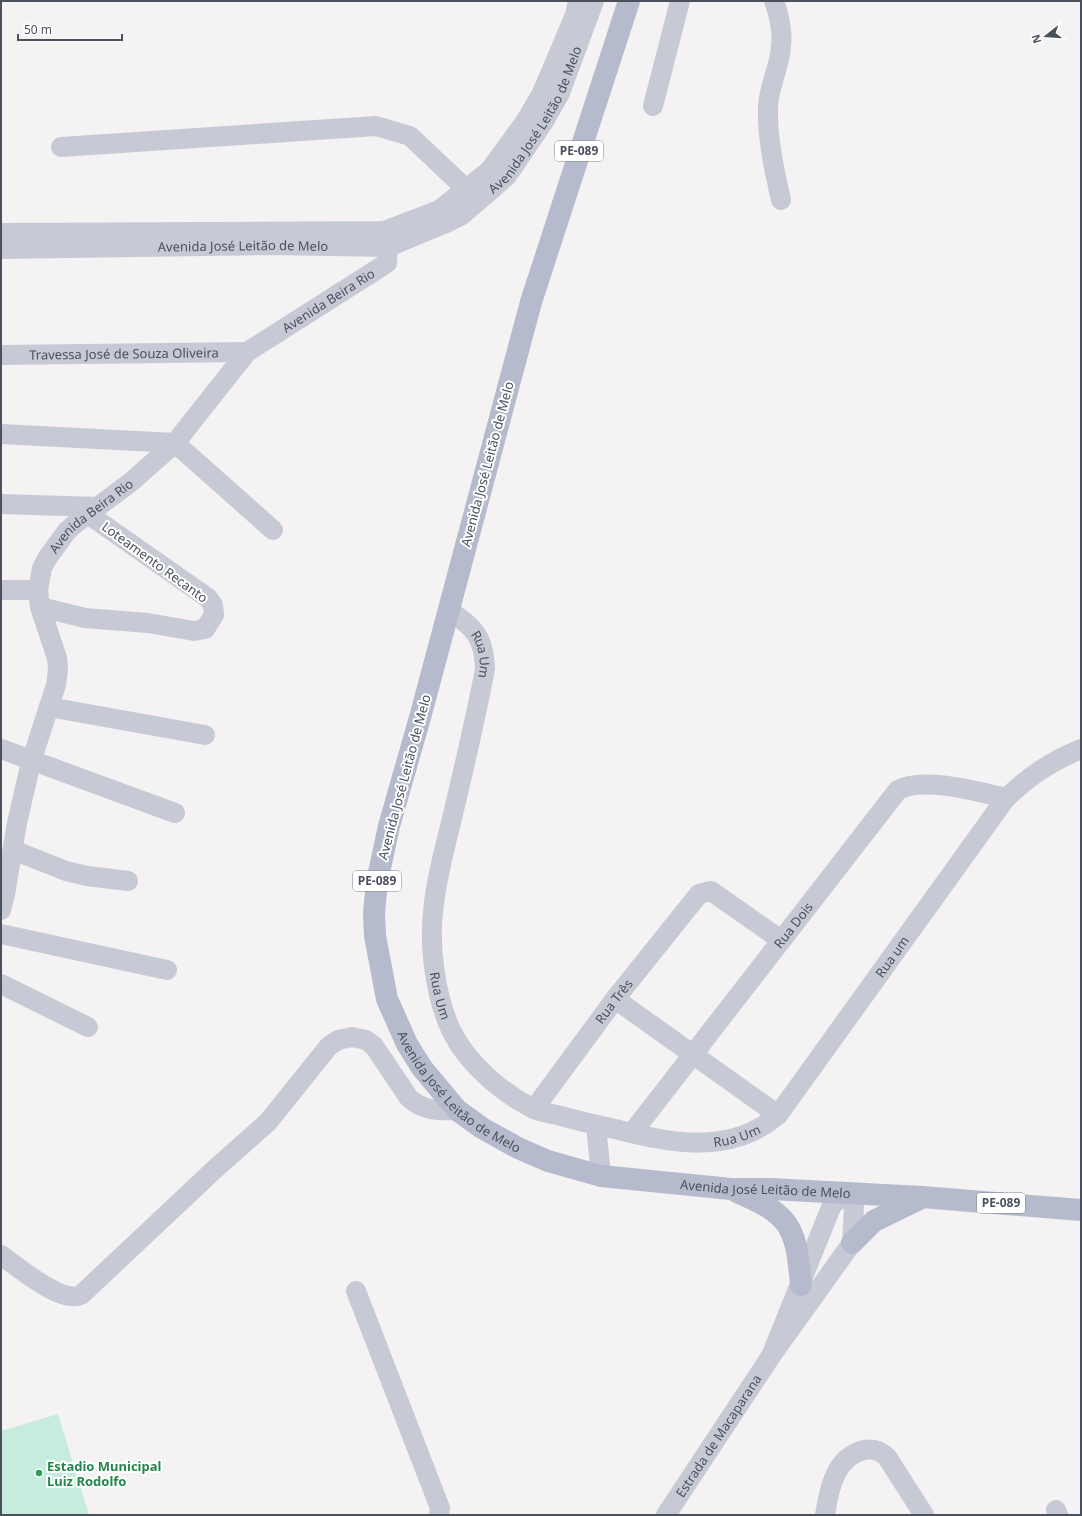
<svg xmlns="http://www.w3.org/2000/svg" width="1082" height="1516" font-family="'Noto Sans',sans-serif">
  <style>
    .green { fill: #c6ecdf }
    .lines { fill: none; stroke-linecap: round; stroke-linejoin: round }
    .minor { stroke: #c7cad5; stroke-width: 20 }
    .major { stroke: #b5bacd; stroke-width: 22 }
    .leisure-dot { fill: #2e9e5b; stroke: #fff; stroke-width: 1.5 }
    .labels { text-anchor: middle; stroke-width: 4; stroke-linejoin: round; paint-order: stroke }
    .shield { fill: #fff; stroke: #81848e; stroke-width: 1 }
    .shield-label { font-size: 12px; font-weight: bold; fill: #4b505d }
    .street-label { font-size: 13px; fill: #4b505d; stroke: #fff }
    .leisure-label { font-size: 13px; font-weight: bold; fill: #27864d; stroke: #fff; text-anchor: start }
  </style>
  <rect width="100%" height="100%" fill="#f4f2f2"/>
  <polygon class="green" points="58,1414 89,1515 1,1515 1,1431"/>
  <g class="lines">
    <g class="minor">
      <path d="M774 1C779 15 783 31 781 46 780 67 769 85 768 106 767 138 774 169 781 200"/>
      <polyline points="653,106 680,1"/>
      <polyline points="61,147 376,126 410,136 465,188"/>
      <polyline points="1,233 384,231 439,210 490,170 525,122 542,93 575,15 578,1"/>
      <path id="s1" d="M1 249 272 245 388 247 446 223 462 215 507 176 543 123 560 93 594 1"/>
      <path id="s2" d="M1 355 247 352"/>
      <polyline points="1,434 175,443 273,530"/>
      <polyline points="1,504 98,507"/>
      <polyline points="1,590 38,590"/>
      <polyline points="40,607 85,618 148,623 194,631 205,629 214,615 213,605 208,598 88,514"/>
      <path id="s3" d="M449 610C474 628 484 636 485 669 476 717 465 763 454 810 446 844 436 878 433 912 429 948 436 1000 452 1032 468 1064 501 1092 532 1108 539 1112 549 1113 557 1115 576 1120 595 1125 615 1129 670 1143 730 1156 778 1115L1006 798"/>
      <polyline points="49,707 205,735"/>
      <polyline points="1,749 175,813"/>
      <polyline points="13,850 66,871 87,876 128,881"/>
      <path id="s4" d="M1 910 5 894 17 823 31 762 56 685 58 669 57 658 40 607 38 590 42 568 48 557 67 531 76 523 131 482 175 443 247 352 387 263 388 247 384 231"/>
      <polyline points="1,934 167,970"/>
      <polyline points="1,984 88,1027"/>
      <polyline points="615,999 778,1115"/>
      <path id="s5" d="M534 1109 615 999 699 894 711 891 781 940"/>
      <polyline points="596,1125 601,1176"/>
      <path id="s6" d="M632 1133 898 790C922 776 979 792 1006 798 1031 775 1050 762 1081 749"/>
      <path d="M1 1255C18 1267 61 1304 81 1295L215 1169 268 1122 329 1046 338 1040 352 1037 366 1040 374 1046 409 1098C424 1111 438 1111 457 1110"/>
      <polyline points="356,1291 440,1508 439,1515"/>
      <polyline points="1056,1510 1058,1515"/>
      <path id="s7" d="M666 1515 771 1356 852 1243 854 1206 846 1194 832 1205 771 1356"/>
      <path d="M825 1515C829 1489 835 1457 864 1450 874 1448 881 1451 887 1457L924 1515"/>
    </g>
    <g class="major">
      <path id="s8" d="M629 1 531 302 421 714 389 826 377 882 374 913 375 936 387 999 407 1044 422 1068 457 1110 482 1128 518 1148 548 1161 601 1176 731 1189H771L922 1197 1081 1210"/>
      <path d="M737 1192C792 1215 796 1228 801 1285"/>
      <polyline points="852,1243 874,1221 919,1199"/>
    </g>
  </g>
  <circle class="leisure-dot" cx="39" cy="1473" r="4"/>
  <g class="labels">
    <g class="shield">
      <rect x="555" y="141" width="48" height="20" rx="3"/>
      <rect x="353" y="871" width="48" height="20" rx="3"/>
      <rect x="977" y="1193" width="48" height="20" rx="3"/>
    </g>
    <g class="shield-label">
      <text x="579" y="155">PE-089</text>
      <text x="377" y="885">PE-089</text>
      <text x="1001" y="1207">PE-089</text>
    </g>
    <g class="street-label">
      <text dy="5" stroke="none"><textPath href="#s1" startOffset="590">Avenida José Leitão de Melo</textPath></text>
      <text dy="5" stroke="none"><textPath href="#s1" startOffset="242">Avenida José Leitão de Melo</textPath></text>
      <text dy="5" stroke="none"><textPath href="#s4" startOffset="749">Avenida Beira Rio</textPath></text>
      <text dy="5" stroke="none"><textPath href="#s2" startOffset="123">Travessa José de Souza Oliveira</textPath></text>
      <text transform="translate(487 464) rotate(-75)" y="5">Avenida José Leitão de Melo</text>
      <text dy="5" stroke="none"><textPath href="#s4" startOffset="425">Avenida Beira Rio</textPath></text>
      <text transform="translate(155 562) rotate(36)" y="5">Loteamento Recanto</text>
      <text dy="5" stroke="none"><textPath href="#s3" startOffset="58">Rua Um</textPath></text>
      <text transform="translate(404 777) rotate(-75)" y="5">Avenida José Leitão de Melo</text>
      <text dy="5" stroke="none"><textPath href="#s6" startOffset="263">Rua Dois</textPath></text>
      <text dy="5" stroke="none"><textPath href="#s3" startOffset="1008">Rua um</textPath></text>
      <text dy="5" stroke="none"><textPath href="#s3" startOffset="406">Rua Um</textPath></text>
      <text dy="5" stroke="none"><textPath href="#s5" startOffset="134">Rua Três</textPath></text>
      <text dy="5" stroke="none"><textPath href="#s8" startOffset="1156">Avenida José Leitão de Melo</textPath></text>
      <text dy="5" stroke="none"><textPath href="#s3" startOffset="766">Rua Um</textPath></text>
      <text dy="5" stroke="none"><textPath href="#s8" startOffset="1492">Avenida José Leitão de Melo</textPath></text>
      <text dy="5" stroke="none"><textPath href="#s7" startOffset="95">Estrada de Macaparana</textPath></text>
    </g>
    <g class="leisure-label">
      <text x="47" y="1471">Estadio Municipal<tspan x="47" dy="15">Luiz Rodolfo</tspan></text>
    </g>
  </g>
  <rect width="1082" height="1516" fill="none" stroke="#4b505d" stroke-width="4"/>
  <g transform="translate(1046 36) rotate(253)" stroke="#ffffff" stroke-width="3" paint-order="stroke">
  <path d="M0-3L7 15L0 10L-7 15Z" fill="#4b505d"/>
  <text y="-6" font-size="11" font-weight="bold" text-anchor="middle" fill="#4b505d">N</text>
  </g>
  <path d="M18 34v6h104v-6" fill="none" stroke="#4b505d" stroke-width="2"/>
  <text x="24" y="34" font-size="12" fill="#4b505d" stroke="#ffffff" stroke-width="3" paint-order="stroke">50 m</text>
</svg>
